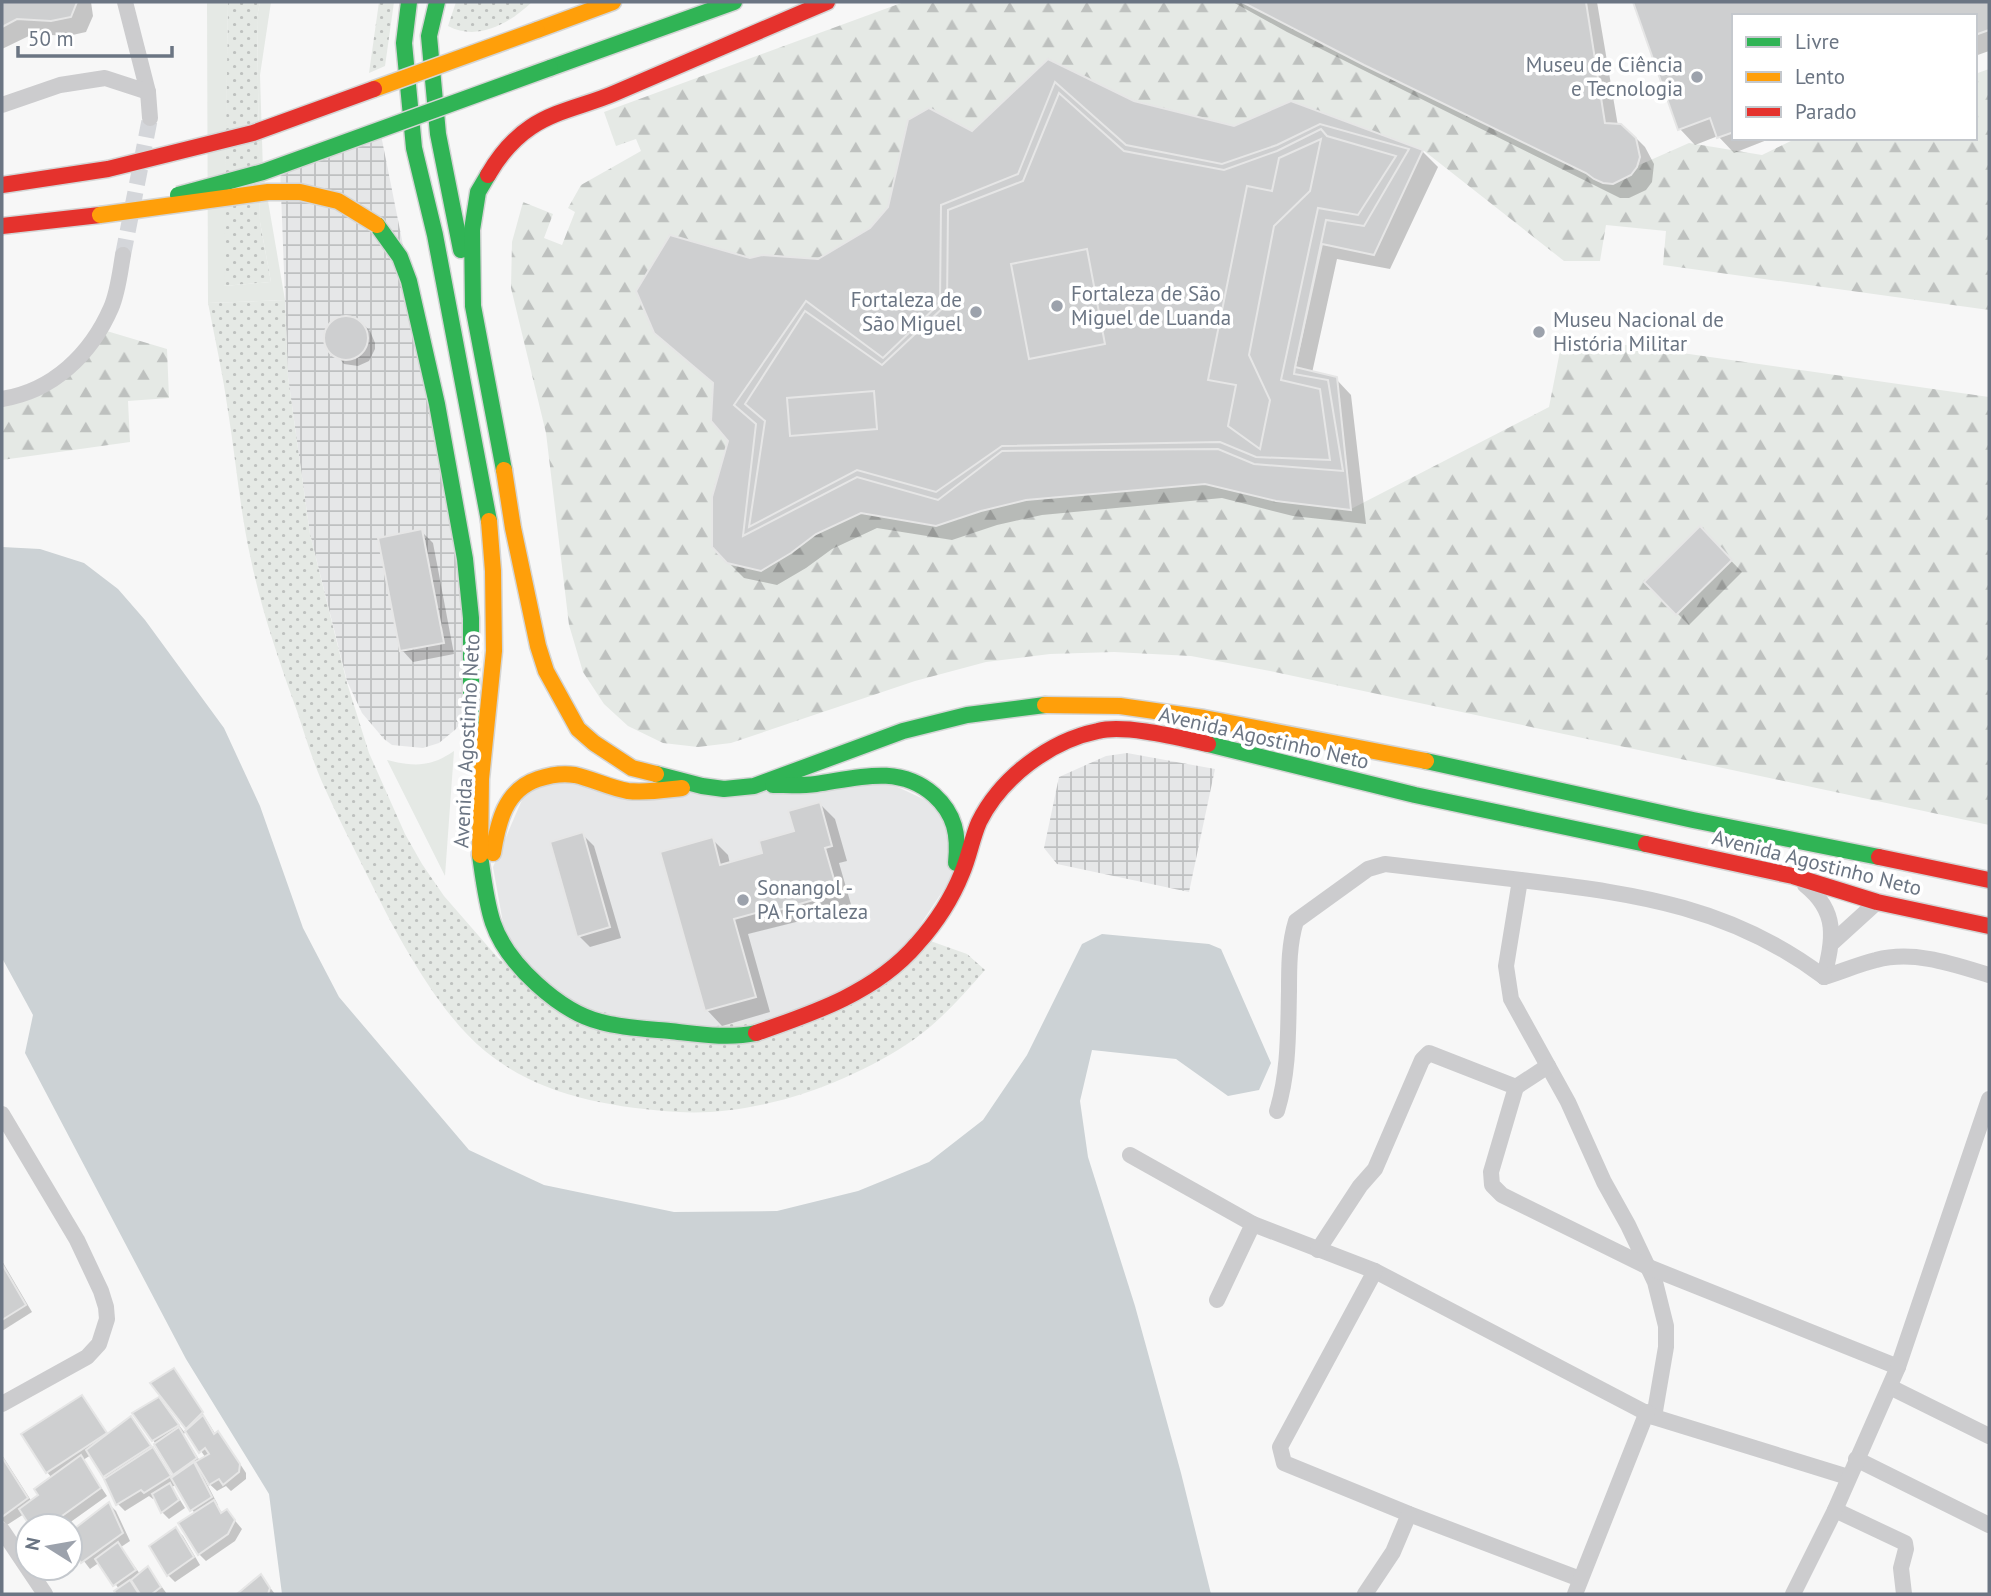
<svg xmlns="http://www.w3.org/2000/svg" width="1991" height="1596" font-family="'PT Sans',sans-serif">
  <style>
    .built { fill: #e6e7e8 }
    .industrial { fill: url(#industrial-grid) }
    .grass { fill: url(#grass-dots) }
    .forest { fill: url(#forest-firs) }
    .park { fill: #e5e9e5 }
    .water { fill: #ccd2d5 }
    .shadow { fill: #0003 }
    .building { fill: #cecfd0; stroke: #e6e6e6; stroke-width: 2; fill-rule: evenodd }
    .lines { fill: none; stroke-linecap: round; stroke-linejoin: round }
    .street-tunnel { stroke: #d4d6da; stroke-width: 16; stroke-dasharray: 16 8; stroke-linecap: butt }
    .fast-casing { stroke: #d4d5d5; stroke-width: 19 }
    .slow-casing { stroke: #d4d5d5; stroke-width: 19 }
    .jam-casing { stroke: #d4d5d5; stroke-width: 19 }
    .street { stroke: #ccccce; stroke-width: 16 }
    .fast { stroke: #30b455; stroke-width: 16 }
    .slow { stroke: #ff9f0a; stroke-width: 16 }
    .jam { stroke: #e5322d; stroke-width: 16 }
    .fast-bridge-casing { stroke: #d4d5d5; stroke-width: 19; stroke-linecap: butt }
    .slow-bridge-casing { stroke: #d4d5d5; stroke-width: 19; stroke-linecap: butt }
    .jam-bridge-casing { stroke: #d4d5d5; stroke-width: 19; stroke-linecap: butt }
    .fast-bridge { stroke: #30b455; stroke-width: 16 }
    .slow-bridge { stroke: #ff9f0a; stroke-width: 16 }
    .jam-bridge { stroke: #e5322d; stroke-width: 16 }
    .poi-dot { fill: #9ca2ac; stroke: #fff; stroke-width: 2.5 }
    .labels { text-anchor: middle; stroke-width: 7; stroke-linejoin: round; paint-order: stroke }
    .poi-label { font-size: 21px; fill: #6b7583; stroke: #fff; text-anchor: start }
    .street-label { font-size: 21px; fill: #6b7583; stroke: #fff }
  </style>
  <defs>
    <pattern id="industrial-grid" width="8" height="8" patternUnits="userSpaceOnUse" patternTransform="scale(1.75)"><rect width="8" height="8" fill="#e6e7e8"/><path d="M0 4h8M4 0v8" fill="none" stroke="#bec0c1"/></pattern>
    <pattern id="grass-dots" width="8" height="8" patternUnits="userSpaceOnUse" patternTransform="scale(1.75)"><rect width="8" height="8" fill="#e5e9e5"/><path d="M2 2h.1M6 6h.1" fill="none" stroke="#bec1bf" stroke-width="1.8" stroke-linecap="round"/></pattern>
    <pattern id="forest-firs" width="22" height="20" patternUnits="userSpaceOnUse" patternTransform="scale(1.75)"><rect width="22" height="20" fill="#e5e9e5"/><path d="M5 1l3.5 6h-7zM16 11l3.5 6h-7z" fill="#bec1bf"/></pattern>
  </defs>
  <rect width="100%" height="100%" fill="#f7f7f7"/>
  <polygon class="built" points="872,775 949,811 954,874 889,972 753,1034 599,1022 508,951 493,867 531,779 614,788"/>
  <g class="industrial">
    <polygon points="380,130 415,305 471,618 471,709 456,729 439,743 423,748 392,745 384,739 362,713 347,681 310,534 288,377 280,166"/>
    <polygon points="1127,753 1215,769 1189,892 1057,864 1044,848 1059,777 1106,756"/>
  </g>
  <g class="grass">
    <polygon points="228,2 260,2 257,17 260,222 271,282 223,286"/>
    <polygon points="379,2 394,2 385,66 369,73"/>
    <path d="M456 2H532C510 23 478 42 448 26Z"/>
    <path d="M285 300 288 377 310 534 347 683 369 753 405 834 422 864 444 896 498 958 550 996 671 1032 815 1013 922 938 967 954 985 970C964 994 942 1019 916 1038 852 1083 757 1117 678 1112 609 1107 540 1096 485 1051 439 1014 396 934 370 881 354 848 337 816 322 782 312 759 305 735 297 711 279 661 262 612 251 560 240 511 236 461 228 411 223 375 215 339 208 303Z"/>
  </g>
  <g class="forest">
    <polygon points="904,2 1316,2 1560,119 1637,166 1689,143 1762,155 1797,138 1975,138 1975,74 1989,69 1989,310 1663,265 1666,231 1606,225 1600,261 1564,261 1423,150 1291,101 1234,126 1134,101 1048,59 972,131 929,108 908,120 888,207 870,228 818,259 763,255 636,291 654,333 698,359 717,390 728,441 712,497 712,547 727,563 761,571 816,534 861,513 936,526 981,511 1026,500 1205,484 1276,501 1351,509 1549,407 1563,336 1989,397 1989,825 1270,671 1191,656 1114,652 1050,654 986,662 915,681 731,743 698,747 663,743 628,726 604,704 583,672 569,625 546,433 511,288 512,242 523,202 553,214 544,238 562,245 575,212 568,208 581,185 641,151 636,139 616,146 604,112"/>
    <polygon points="100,329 167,349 169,398 128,401 130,442 2,460 2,399 39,387"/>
  </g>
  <g class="park">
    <polygon points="207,2 228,2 224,286 271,282 260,222 257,17 260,2 271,2 260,75 263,172 285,300 208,303"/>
    <path d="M454 751 445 876 387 760C414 767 431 767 454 751Z"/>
  </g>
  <polygon class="water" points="2,547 40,549 84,563 118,589 145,620 224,728 260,806 303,928 339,997 469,1150 544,1185 674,1212 777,1211 858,1191 929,1162 983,1120 1027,1055 1082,944 1102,934 1209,944 1221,949 1271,1063 1259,1090 1228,1096 1176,1059 1092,1050 1080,1101 1088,1157 1135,1306 1181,1473 1211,1594 282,1594 269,1494 186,1359 25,1053 33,1015 2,958"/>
  <g class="shadow">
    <polygon points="2,2 91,2 93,16 86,32 68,36 33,34 2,49"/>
    <polygon points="1233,2 1597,2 1618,126 1629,131 1645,147 1654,164 1652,182 1646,190 1629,198 1620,198 1287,32"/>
    <polygon points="1635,2 1989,2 1989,51 1975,56 1975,16 1734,16 1734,138 1772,138 1734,153 1718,136 1695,145 1680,129"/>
    <polygon points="1134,103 1234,128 1422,151 1438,167 1390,269 1337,259 1312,373 1336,379 1351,395 1366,524 1293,516 1222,498 1042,515 997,525 952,540 877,528 832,549 806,568 777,585 744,578 728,562 730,440 715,385 655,332 750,260 818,261 871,230 973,133"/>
    <polygon points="344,317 350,317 362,323 370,331 375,343 375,349 369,361 358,366 344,364 327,344 327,330 337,319"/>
    <polygon points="1700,529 1742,572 1689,625 1646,582"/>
    <polygon points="421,531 433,543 454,654 413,662 402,650"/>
    <polygon points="820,804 835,819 847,861 839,863 852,908 748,934 770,1012 722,1026 707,1010 712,839 728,855 730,864 764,854 796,832"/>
    <polygon points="582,834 594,846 621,938 590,947 579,936"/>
    <polygon points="2,1261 32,1312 2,1331"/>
    <polygon points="173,1370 180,1377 216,1435 217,1433 225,1441 246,1473 246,1479 231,1491 226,1486 217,1491 205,1480 218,1505 217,1506 223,1514 227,1511 242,1529 235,1541 206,1561 199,1554 195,1514 177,1484 172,1487 185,1508 169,1519 162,1512 155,1497 153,1499 149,1496 125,1511 118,1504 107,1479 91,1455 83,1460 107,1496 65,1526 32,1526 24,1514 7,1525 2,1520 2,1455 32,1502 40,1496 52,1478 47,1472 82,1397 109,1435 131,1418 173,1478 177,1476 153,1440 159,1399 185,1433 183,1434 200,1461 206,1458 187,1432 189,1430 153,1383"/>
    <polygon points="109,1504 116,1511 130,1541 121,1547 140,1574 148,1568 167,1594 118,1594 116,1591 119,1589 100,1562 90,1569 70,1543 70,1535"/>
    <polygon points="176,1529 183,1536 200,1565 175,1582 168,1575"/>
    <polygon points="261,1576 275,1594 239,1594"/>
  </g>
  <g class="building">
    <polygon points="2,2 77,2 71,17 51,21 17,19 2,27"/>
    <polygon points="1242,2 1586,2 1605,123 1621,124 1636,138 1640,157 1637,167 1631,175 1613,184 1603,183 1594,179 1586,173 1364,65"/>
    <polygon points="1633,2 1989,2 1989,30 1975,35 1975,16 1734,16 1734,132 1717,138 1710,118 1678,130"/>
    <polygon points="1048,59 1134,101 1234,126 1291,101 1423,150 1374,255 1322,244 1295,367 1337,377 1351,510 1276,501 1205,484 1026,500 981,511 936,526 861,513 816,534 791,553 761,571 727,563 712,547 712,497 728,441 711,421 713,383 654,333 636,291 670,235 750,258 762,255 818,259 870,228 888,207 908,120 929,108 972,131"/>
    <path d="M1055 82 1126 145 1222 164 1277 145 1320 124 1409 149 1364 226 1326 220 1295 367 1294 374 1328 380 1343 471 1254 464 1218 449 1002 451 938 500 857 477 743 536 756 424 734 405 806 301 883 358 940 303 941 205 1018 174ZM1059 93 1124 151 1224 170 1277 151 1321 129 1327 136 1396 156 1358 215 1318 208 1281 380 1320 389 1330 460 1256 457 1220 442 1002 446 936 492 857 470 749 527 765 421 745 404 805 311 882 365 947 304 948 210 1023 181Z"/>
    <polygon points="1321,139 1310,191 1274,226 1249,355 1270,400 1260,449 1228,426 1236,385 1208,380 1247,186 1272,191 1279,158"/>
    <polygon points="1087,249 1105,344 1029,359 1011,264"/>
    <circle cx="346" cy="338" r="22"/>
    <polygon points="874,391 877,429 790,436 787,398"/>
    <polygon points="1700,526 1732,560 1676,615 1644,582"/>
    <polygon points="422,529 444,643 400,651 378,538"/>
    <polygon points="820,802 832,846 825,848 838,893 775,911 774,908 734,919 756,997 705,1011 660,852 713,837 720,865 762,853 759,841 794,831 788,811"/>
    <polygon points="583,832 610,927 577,937 550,842"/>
    <polygon points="2,1264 26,1305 2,1320"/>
    <polygon points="174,1368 203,1412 186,1429 150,1383"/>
    <polygon points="82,1395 107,1433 46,1473 21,1434"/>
    <polygon points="159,1397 179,1425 152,1441 132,1413"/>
    <polygon points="203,1415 214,1434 218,1431 240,1464 239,1472 223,1485 219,1479 209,1485 195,1462 209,1454 205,1448 199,1453 185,1431"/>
    <polygon points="131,1416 151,1446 103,1477 86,1450"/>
    <polygon points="179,1427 197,1458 173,1475 154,1444"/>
    <polygon points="153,1447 171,1476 144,1493 141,1490 116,1505 104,1479"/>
    <polygon points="81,1455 101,1488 48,1526 30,1526 19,1509 38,1495 34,1489"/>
    <polygon points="2,1457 28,1498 2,1517"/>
    <polygon points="194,1462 212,1497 190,1511 171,1478"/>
    <polygon points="170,1483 179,1500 161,1513 152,1494"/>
    <polygon points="214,1500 221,1513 227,1509 235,1520 228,1534 198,1555 178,1523"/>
    <polygon points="109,1502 123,1533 81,1563 70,1546 70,1532"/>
    <polygon points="176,1527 194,1557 167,1576 149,1546"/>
    <polygon points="118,1542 136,1570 113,1586 95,1559"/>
    <polygon points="148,1566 161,1587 152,1594 140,1594 131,1580"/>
    <polygon points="261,1574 270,1588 268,1594 237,1594"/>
    <polygon points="130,1580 139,1594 116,1594 114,1591"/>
  </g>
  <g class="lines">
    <polyline class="street-tunnel" points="123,255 150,118"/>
    <g class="fast-casing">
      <g id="fast">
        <polyline points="409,2 404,43 414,148 435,235 489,521"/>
        <polyline points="437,2 429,36 438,134 461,250"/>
        <polyline points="550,68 734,2"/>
        <polyline points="488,175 478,192 472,230 473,306 504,470"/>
        <polyline points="377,225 400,257 409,281 437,404 465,559 471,618 471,723"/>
        <polyline points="1208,744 1415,795 1646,844"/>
        <polyline points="1426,761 1693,820 1879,857"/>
        <polyline points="656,774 702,786 724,789 754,786 903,731 967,715 1045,705"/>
        <path d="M773 785C787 785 802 786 816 784 857 778 899 764 934 795 955 814 959 835 956 863"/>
        <path d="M480 855C483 876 486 902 493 923 507 964 560 1012 601 1022 623 1028 647 1029 670 1031 698 1034 728 1039 756 1033"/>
      </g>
    </g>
    <g class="slow-casing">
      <g id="slow">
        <polyline points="537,30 613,2"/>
        <polyline points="504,470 513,528 538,646 546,671 578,729 594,743 632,768 656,774"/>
        <polyline points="1045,705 1120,706 1204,718 1426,761"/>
        <path d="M493 853C498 822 505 790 538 779 550 775 563 773 575 775 593 779 610 788 628 791 646 793 664 790 682 788"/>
        <polyline points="480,855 481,779 494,651 493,571 489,521"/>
      </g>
    </g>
    <g class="jam-casing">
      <g id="jam">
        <path d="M488 175C499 156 513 139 531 127 556 110 588 105 615 93 686 63 756 32 827 2"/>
        <polyline points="2,226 100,215"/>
        <polyline points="1646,844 1793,876 1877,902 1989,926"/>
        <polyline points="1879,857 1989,880"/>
        <path d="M756 1033C814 1013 876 992 917 944 935 924 952 898 962 873 969 857 972 838 979 822 1001 778 1049 741 1098 731 1125 724 1180 738 1208 744"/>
      </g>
    </g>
    <g class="street">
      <polyline points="125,2 148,92 150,118"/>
      <polyline points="2,105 60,85 105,78 148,92"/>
      <path d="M2 399C53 391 91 354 111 308 118 292 120 272 123 255"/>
      <polyline points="1520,880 1506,966 1511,999 1568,1102 1604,1182 1628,1225 1655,1282 1666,1326 1666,1347 1654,1417"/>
      <path d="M1805 885C1839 912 1833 939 1824 977"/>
      <polyline points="1833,942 1877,902"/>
      <path d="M1824 977C1841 972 1859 964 1876 960 1914 950 1953 964 1989 975"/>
      <polyline points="1516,1087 1548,1066"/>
      <path d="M1277 1111C1289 1072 1288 1032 1289 991 1289 967 1289 944 1296 921L1368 869 1385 864C1433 870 1481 875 1529 881 1639 894 1733 908 1824 977"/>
      <polyline points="2,1114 77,1240 101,1291 106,1307 107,1319 99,1344 87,1357 2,1404"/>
      <polyline points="1130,1155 1253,1224 1375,1271 1654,1417 1848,1477"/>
      <polyline points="1318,1250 1360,1186 1375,1169 1422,1060 1429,1053 1516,1087 1491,1172 1492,1185 1502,1195 1646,1266 1898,1367"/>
      <polyline points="1375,1271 1280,1447 1284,1463 1409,1514 1580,1579"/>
      <polyline points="1217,1300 1253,1224"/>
      <polyline points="1890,1387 1989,1436"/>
      <polyline points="1856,1459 1989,1525"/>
      <polyline points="1835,1510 1905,1543 1906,1549 1901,1568 1904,1594"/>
      <polyline points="2,1530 45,1594"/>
      <polyline points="1365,1594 1393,1552 1409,1514"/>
      <polyline points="1575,1594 1647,1412"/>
      <polyline points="1793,1594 1835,1510 1898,1367 1989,1099"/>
    </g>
    <use href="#fast" class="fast"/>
    <use href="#slow" class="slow"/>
    <use href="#jam" class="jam"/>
    <g class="fast-bridge-casing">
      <polyline id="fast-bridge" points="178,195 263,172 550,68"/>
    </g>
    <g class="slow-bridge-casing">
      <g id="slow-bridge">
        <polyline points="374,89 537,30"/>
        <polyline points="100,215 268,192 300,192 338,201 377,225"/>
      </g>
    </g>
    <g class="jam-bridge-casing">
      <polyline id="jam-bridge" points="2,185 108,169 253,133 374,89"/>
    </g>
    <use href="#fast-bridge" class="fast-bridge"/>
    <use href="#slow-bridge" class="slow-bridge"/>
    <use href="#jam-bridge" class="jam-bridge"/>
  </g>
  <g class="poi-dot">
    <circle cx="1697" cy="77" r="7"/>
    <circle cx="1057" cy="306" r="7"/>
    <circle cx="976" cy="312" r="7"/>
    <circle cx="1539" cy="332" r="7"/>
    <circle cx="743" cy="900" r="7"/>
  </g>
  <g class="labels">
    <g class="poi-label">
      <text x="1683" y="72" text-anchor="end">Museu de Ciência<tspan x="1683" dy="24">e Tecnologia</tspan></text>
      <text x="1071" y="301">Fortaleza de São<tspan x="1071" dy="24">Miguel de Luanda</tspan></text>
      <text x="962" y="307" text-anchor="end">Fortaleza de<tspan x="962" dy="24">São Miguel</tspan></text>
      <text x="1553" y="327">Museu Nacional de<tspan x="1553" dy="24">História Militar</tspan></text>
      <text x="757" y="895">Sonangol -<tspan x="757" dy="24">PA Fortaleza</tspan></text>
    </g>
    <g class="street-label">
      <text transform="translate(1264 738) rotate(13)" y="7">Avenida Agostinho Neto</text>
      <text transform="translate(467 741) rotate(-87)" y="7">Avenida Agostinho Neto</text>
      <text transform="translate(1817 863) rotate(14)" y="7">Avenida Agostinho Neto</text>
    </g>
  </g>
  <rect width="1991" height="1596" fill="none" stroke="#6b7583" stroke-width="7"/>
  <rect x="1732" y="14" width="245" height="126" fill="#ffffff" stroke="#c4c8cd" stroke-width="2"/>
  <rect x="1746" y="37" width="35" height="10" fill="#30b455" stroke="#c4c8cd" stroke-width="2"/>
  <text x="1795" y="49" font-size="21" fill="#6b7583">Livre</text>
  <rect x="1746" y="72" width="35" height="10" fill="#ff9f0a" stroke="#c4c8cd" stroke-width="2"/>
  <text x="1795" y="84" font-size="21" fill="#6b7583">Lento</text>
  <rect x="1746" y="107" width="35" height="10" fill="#e5322d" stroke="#c4c8cd" stroke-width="2"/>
  <text x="1795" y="119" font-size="21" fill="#6b7583">Parado</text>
  <g transform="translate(49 1547) rotate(281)"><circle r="33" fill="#ffffff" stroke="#c4c8cd" stroke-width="2"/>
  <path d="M0-5L12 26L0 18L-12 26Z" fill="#9ca2ac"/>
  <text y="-10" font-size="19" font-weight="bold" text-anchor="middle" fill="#6b7583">N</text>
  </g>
  <path d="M18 46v10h154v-10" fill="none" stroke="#6b7583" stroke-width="3.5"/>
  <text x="28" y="46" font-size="21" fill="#6b7583" stroke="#ffffff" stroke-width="5" paint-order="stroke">50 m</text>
</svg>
